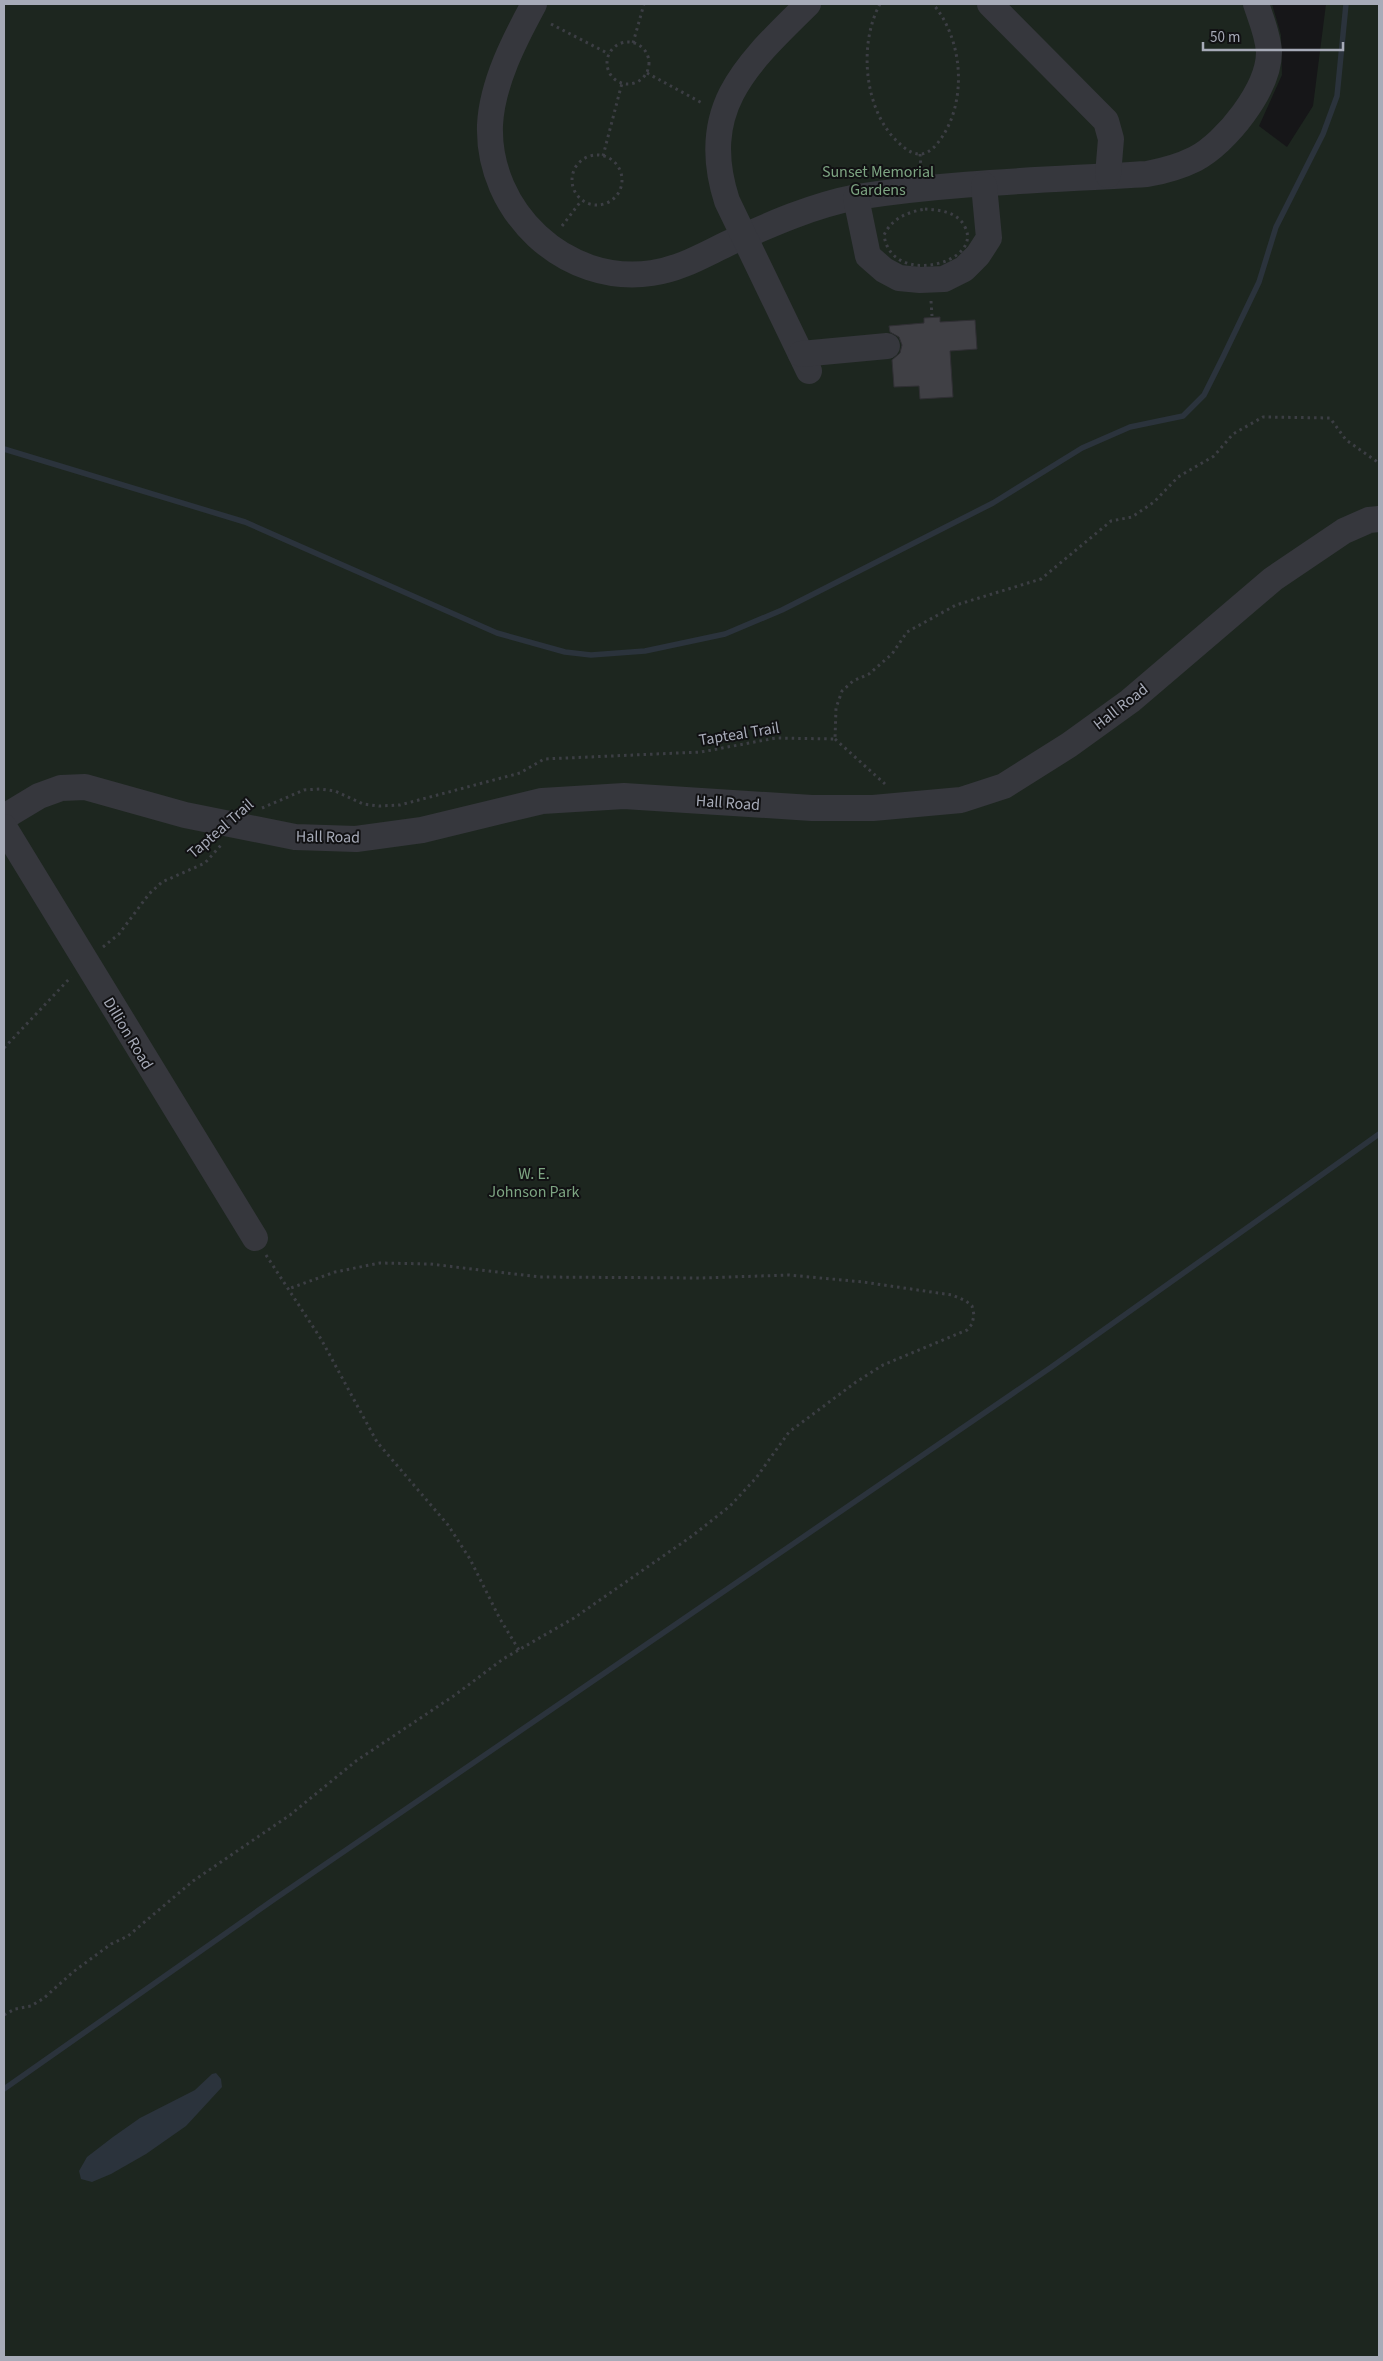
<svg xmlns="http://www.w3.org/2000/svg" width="1383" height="2361" font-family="'Source Sans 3',sans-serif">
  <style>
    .green { fill: #1d261f }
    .water { fill: #2b333c }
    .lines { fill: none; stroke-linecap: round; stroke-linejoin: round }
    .stream { stroke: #2b333c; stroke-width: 5.5 }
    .building { fill: #404045; stroke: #302f34 }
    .path { stroke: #3c3e44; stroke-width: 3; stroke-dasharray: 2.5 4; stroke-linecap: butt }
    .minor { stroke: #36373d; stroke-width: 26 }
    .labels { text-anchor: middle; stroke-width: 4; stroke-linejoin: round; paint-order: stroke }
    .park-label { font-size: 16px; fill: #7da482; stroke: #111113 }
    .street-label { font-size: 16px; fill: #a7abb8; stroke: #111113 }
  </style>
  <rect width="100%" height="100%" fill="#161618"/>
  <polygon class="green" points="4,4 1272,4 1281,35 1282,75 1259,126 1287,147 1313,106 1326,4 1379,4 1379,2357 4,2357"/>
  <polygon class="water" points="216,2073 221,2079 222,2087 186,2126 146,2154 111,2174 92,2182 81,2179 79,2171 87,2157 113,2137 140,2118 195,2090 212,2074"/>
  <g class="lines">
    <g class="stream">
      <polyline points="4,449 245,522 497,633 565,652 591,655 645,651 725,634 782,610 993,503 1082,448 1130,427 1183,416 1204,395 1223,357 1259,282 1276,227 1323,134 1337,96 1346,4"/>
      <polyline points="4,2089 276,1898 1050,1368 1379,1134"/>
    </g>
  </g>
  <polygon class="building" points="940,317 940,322 975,320 977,349 950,351 953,397 920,399 919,386 894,387 892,360 900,353 902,345 899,337 890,332 889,326 924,323 924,318"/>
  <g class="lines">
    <g class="path">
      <path d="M880 4C858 44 864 112 899 143 905 149 913 155 922 154 932 152 939 142 944 134 967 96 962 38 933 4"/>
      <polyline points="551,24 609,54"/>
      <circle cx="628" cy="63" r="21"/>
      <polyline points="633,43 644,4"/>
      <polyline points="647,73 702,103"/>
      <polyline points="920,154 921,168"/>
      <circle cx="597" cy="180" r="25"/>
      <polyline points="603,156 622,83"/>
      <path d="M925 209C940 210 958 212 965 227 984 263 891 288 884 235 892 218 908 212 925 209Z"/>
      <polyline points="562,226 581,201"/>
      <polyline points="931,301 932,316"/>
      <polyline points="835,739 885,784"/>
      <polyline points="262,808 304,790 320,789 335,791 363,804 379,806 400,805 520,773 544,759 701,752 776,738 835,739 836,708 842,691 853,681 869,674 892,654 907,632 956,605 1041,579 1111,521 1132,517 1154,502 1178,477 1214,456 1233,434 1263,417 1330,418 1346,440 1379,463"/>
      <polyline points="103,947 119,934 149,894 162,882 205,863 222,844"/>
      <polyline points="4,1048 71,977"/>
      <polyline points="266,1255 321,1339 377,1442 448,1525 470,1559 500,1619 519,1650"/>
      <polyline points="4,2015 15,2009 31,2006 44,1998 73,1972 111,1944 128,1936 193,1881 290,1815 356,1761 455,1695 503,1659 574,1618 692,1536 730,1506 756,1478 789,1432 856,1382 883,1365 967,1330 972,1324 974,1315 972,1306 966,1301 952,1295 863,1282 789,1275 701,1278 540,1277 430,1264 380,1263 335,1272 288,1289"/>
    </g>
    <g class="minor">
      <path d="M534 4C515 39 492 83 490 125 487 211 565 286 652 273 681 269 705 254 731 242 771 224 814 205 857 197 952 182 1051 180 1147 174 1164 171 1179 167 1195 159 1226 143 1269 89 1269 52 1268 35 1261 19 1256 4"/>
      <path d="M808 4C747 64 697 108 727 201L809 371"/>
      <polyline points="990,4 1106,121 1111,139 1108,175"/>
      <polyline points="856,198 868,256 884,270 899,278 920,280 944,279 964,269 978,255 989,238 984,185"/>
      <polyline points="801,354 887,346"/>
      <polyline points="4,817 39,796 61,788 85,787 185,815 295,837 356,839 422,830 542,801 624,796 812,808 873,808 961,800 1004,786 1069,745 1130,701 1273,579 1344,531 1369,520 1379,519"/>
      <polyline points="4,827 255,1238"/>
    </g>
  </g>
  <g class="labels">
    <g class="park-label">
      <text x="878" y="177">Sunset Memorial<tspan x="878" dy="18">Gardens</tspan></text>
      <text x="534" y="1179">W. E.<tspan x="534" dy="18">Johnson Park</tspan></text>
    </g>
    <g class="street-label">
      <text transform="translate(1120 706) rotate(-38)" y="6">Hall Road</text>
      <text transform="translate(739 733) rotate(-9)" y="6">Tapteal Trail</text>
      <text transform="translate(728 802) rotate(4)" y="6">Hall Road</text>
      <text transform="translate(220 828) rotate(-41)" y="6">Tapteal Trail</text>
      <text transform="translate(328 836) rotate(1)" y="6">Hall Road</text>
      <text transform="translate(129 1033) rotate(59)" y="6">Dillion Road</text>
    </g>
  </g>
  <rect width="1383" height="2361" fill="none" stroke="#a7abb8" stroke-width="10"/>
  <path d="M1203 42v8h140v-8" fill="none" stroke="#a7abb8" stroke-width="2.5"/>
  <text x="1210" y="42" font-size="15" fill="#a7abb8" stroke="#111113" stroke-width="4" paint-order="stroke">50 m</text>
</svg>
